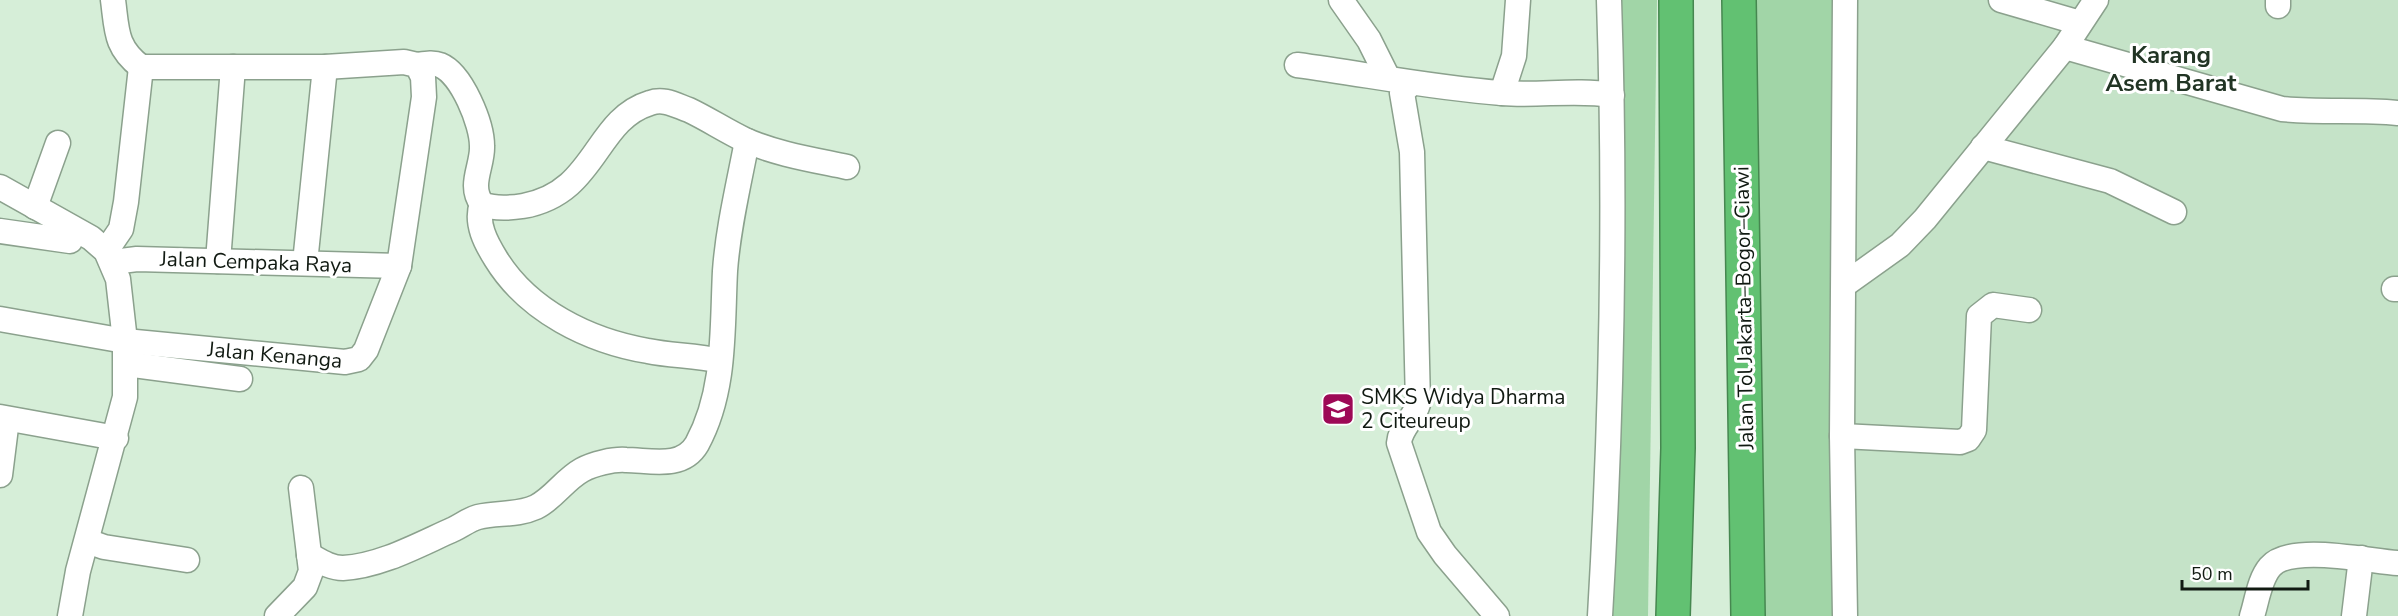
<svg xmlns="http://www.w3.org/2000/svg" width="2398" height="616" font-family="'Nunito Sans',sans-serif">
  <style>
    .built { fill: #c5e3c8 }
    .green { fill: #a1d5a7 }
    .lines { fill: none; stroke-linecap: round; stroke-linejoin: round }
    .minor-casing { stroke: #8ba18d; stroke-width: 27 }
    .highway-casing { stroke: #468750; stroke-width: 36 }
    .minor { stroke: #fff; stroke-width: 24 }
    .highway { stroke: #62c172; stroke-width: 33 }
    .labels { text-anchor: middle; stroke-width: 6; stroke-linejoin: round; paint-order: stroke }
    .street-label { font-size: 21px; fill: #111a12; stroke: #fff }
    .poi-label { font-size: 21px; fill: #111a12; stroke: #fff; text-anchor: start }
    .quarter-label { font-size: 24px; font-weight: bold; fill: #213424; stroke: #fff }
  </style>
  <rect width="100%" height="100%" fill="#d6eed8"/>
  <polygon class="built" points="1829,0 2398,0 2398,616 1858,616"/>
  <g class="green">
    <polygon points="1609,0 1657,0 1648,616 1599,616"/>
    <polygon points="1739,0 1844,0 1848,616 1748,616"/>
  </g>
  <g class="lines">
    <g class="minor-casing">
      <g id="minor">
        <path d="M113 0C117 30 115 47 141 67"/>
        <polyline points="1341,0 1369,40 1388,78"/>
        <polyline points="1845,0 1842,436 1845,616"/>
        <polyline points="2001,0 2080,23"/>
        <polyline points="2278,6 2278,0"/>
        <path d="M2065 47 2282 109C2321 113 2359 109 2398 113"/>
        <path d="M417 65C424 64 433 62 440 65 462 74 482 124 482 146 483 166 468 185 482 204 494 209 510 208 523 206 597 193 594 120 650 103 664 98 675 105 689 110 708 119 726 131 745 140 776 154 814 160 847 167"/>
        <path d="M1297 65C1365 74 1433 88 1502 93 1539 96 1576 89 1612 95"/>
        <path d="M1411 83 1402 93 1412 152 1418 404C1414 419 1400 428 1399 443L1429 532 1445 555 1497 616"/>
        <polyline points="1502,93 1514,56 1518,0"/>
        <polyline points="1983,147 2110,181 2174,212"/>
        <polyline points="0,187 91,238 106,251 118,279 125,341 125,397 78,571 70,616"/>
        <path d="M482 204C475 223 486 243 496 259 528 311 589 341 648 351 672 356 696 355 720 361"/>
        <polyline points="35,207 58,143"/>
        <polyline points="0,231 70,241"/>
        <polyline points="218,261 233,67"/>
        <polyline points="113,262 137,259 399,266"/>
        <polyline points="305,263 325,67"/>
        <polyline points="1844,285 1900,245 1925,219 2065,47 2096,0"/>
        <polyline points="2394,289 2398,289"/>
        <polyline points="0,319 125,341 345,362 359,359 366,350 399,266 424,97 423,77 417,65 404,62 325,67 141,67 126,202 121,229 106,251"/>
        <polyline points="126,364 240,379"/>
        <polyline points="0,417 116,438"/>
        <polyline points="1842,436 1960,442 1968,439 1974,430 1979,316 1993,305 2029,310"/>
        <polyline points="0,475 7,419"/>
        <polyline points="87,541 104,547 187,560"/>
        <path d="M309 555C320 561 330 568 343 568 381 566 420 544 454 529 462 525 470 519 478 517 498 512 516 516 536 507 554 498 564 480 582 470 593 464 613 459 626 460 649 460 682 470 697 444 726 391 722 329 725 271 728 228 739 183 747 141"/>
        <polyline points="277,616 305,587 311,571 301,488"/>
        <path d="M1600 616C1612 411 1616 206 1609 0"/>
        <path d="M2252 616C2257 601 2259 580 2270 567 2290 543 2368 561 2398 563"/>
        <polyline points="2354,616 2361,558"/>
      </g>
    </g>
    <g class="highway-casing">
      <g id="highway">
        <polyline points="1739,0 1748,616"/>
        <polyline points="1673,616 1678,448 1676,0"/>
      </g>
    </g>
    <use href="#minor" class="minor"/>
    <use href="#highway" class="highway"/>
  </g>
  <defs>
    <g id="school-square" transform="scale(1.725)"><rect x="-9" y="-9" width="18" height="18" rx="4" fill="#9d0956" stroke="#fff"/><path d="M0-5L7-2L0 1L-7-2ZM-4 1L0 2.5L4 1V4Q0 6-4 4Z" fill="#fff"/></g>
  </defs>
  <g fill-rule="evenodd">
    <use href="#school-square" x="1338" y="409"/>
  </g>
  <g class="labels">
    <g class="street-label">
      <text transform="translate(256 262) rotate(2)" y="7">Jalan Cempaka Raya</text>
      <text transform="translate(1744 308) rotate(-91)" y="7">Jalan Tol Jakarta–Bogor–Ciawi</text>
      <text transform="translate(275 355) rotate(5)" y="7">Jalan Kenanga</text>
    </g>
    <g class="poi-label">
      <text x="1361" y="404">SMKS Widya Dharma<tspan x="1361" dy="24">2 Citeureup</tspan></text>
    </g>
    <g class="quarter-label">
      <text x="2171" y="63">Karang<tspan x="2171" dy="28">Asem Barat</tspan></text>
    </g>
  </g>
  <path d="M2182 580v9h126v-9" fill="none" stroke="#111a12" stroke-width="3"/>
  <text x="2191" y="580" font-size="18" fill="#111a12" stroke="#ffffff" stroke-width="4.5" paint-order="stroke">50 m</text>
</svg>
